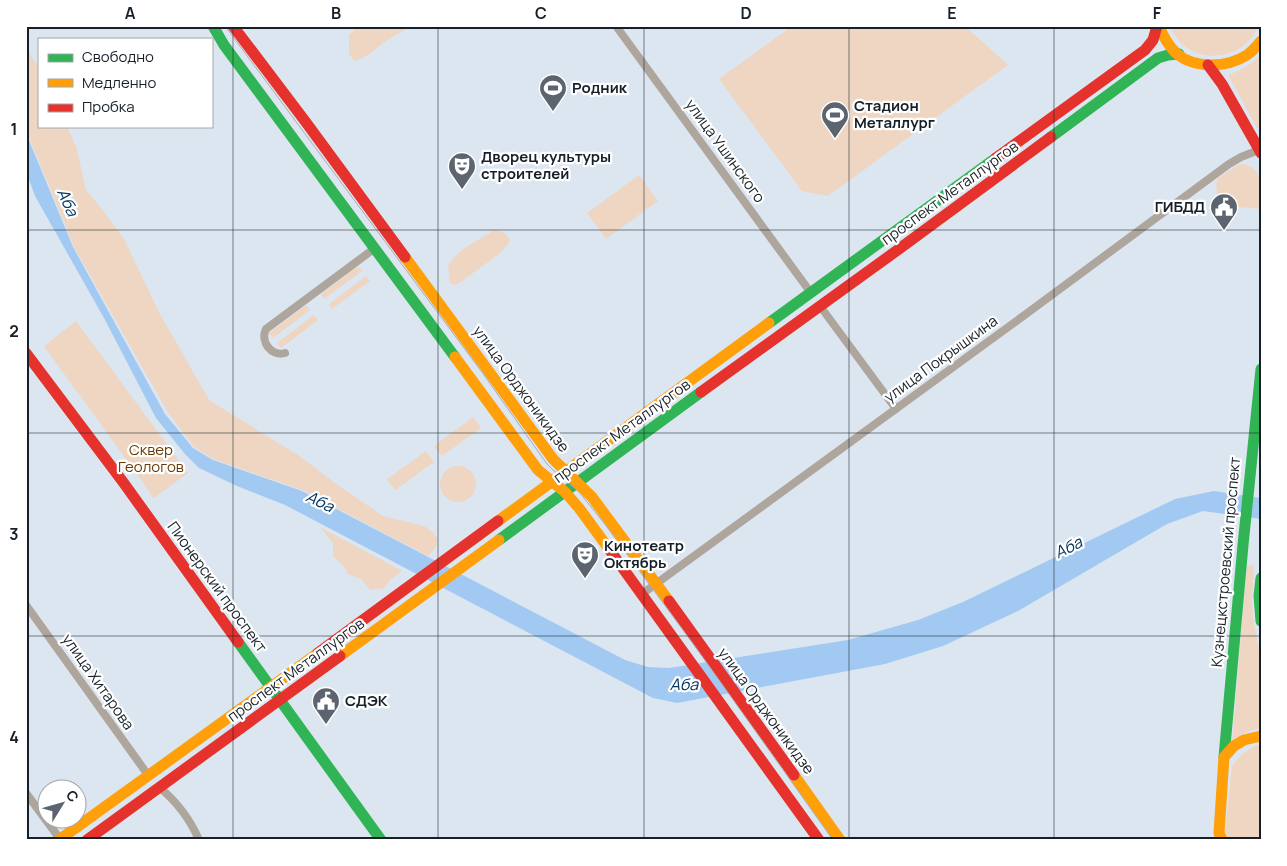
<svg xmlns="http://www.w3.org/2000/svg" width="1287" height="866" font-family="Manrope,sans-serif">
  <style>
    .green { fill: #eed6c2 }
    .water { fill: #a1c9f2 }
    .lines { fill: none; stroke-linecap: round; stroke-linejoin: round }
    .street { stroke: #aea59d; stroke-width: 8 }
    .fast { stroke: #30b455; stroke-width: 11 }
    .slow { stroke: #ff9f0a; stroke-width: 11 }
    .jam { stroke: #e5322d; stroke-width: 11 }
    .tram { stroke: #acaaab; stroke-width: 1 }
    .grid { fill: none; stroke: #172029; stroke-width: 1; stroke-opacity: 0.55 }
    .labels { text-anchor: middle; stroke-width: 4.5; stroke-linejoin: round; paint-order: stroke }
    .poi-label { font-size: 15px; font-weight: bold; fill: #172029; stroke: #fff; text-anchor: start }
    .street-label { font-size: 15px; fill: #172029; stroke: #fff }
    .park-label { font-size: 15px; fill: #6a3b05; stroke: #fff }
    .water-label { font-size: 16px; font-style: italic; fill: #033762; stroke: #fff }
    .neatline { fill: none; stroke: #172029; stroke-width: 2 }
    .grid-label { font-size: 16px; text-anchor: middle; font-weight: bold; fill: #172029 }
  </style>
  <rect width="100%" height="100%" fill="#dce6f1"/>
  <g class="green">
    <path d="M359 26H411C404 31 396 34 389 39 377 46 369 58 354 61L349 54V35Z"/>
    <polygon points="792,26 965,26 1008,65 828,196 802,191 719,79"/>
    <path d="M1169 26H1258C1248 53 1213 64 1189 49 1180 44 1174 35 1169 26Z"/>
    <polygon points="26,46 38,67 39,126 67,126 76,146 86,190 102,209 124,239 159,312 209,400 301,457 335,483 383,516 424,526 433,532 438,540 436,547 428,556 302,490 213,459 194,447 167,411 74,247 26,130"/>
    <path d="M1261 54V129L1257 128 1228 75C1241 70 1252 65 1261 54Z"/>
    <path d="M1244 164C1266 171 1261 190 1261 209L1226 206 1218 202 1216 184 1218 178 1238 165Z"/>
    <polygon points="639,175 658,201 606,239 587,213"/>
    <path d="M493 229C501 232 510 233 509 243L499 254 458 284 453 285 450 283 448 267 452 259 466 247 490 233Z"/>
    <polygon points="358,266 362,271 324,299 321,294"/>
    <polygon points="366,276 370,281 332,309 329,304"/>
    <polygon points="306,305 310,310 273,338 269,333"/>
    <polygon points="314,315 318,320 281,348 277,343"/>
    <polygon points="76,321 188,473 154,498 44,346"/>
    <polygon points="473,417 481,428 442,456 434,446"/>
    <polygon points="426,451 434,462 395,490 387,479"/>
    <circle cx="458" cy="484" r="18"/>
    <polygon points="320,527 402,571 390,580 384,588 370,590 362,580 348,574 343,565 333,556 333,543"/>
    <path d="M1247 565 1254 566 1252 600 1253 616 1261 662V728C1249 730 1241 734 1232 742Z"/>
    <path d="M1256 745H1261V840H1227L1225 832 1232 766C1239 756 1246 751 1256 745Z"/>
  </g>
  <polygon class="water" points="26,133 73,247 165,414 193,448 213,460 302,491 625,660 648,667 669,668 848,640 918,620 963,602 1175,499 1214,491 1261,498 1261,519 1203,511 1167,524 1018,611 943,646 885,664 677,703 653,698 285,505 237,486 199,468 185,454 156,418 104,318 35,196 26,171"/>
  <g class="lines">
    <g class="street">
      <polyline points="616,26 811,293"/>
      <polyline points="820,306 896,409"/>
      <path d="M285 353C271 357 260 341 266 329L375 248"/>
      <polyline points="642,594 1026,314 1229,164 1241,157 1259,150"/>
      <polyline points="26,605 148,775"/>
      <path d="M159 787C176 801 190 819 199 840"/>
      <polyline points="26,793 60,839"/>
    </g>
    <g class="fast">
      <polyline points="213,26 224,45 455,357"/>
      <polyline points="1051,137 1158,58 1168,55 1179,54"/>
      <polyline points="769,323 996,158"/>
      <polyline points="499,540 701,392"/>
      <polyline points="1261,578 1259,596 1261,621"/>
      <polyline points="238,642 381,840"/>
      <polyline points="1224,757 1243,545 1261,369"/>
    </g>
    <g class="slow">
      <path d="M1159 26C1163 36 1168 45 1176 53 1194 69 1227 68 1247 55 1253 51 1257 46 1261 41"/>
      <polyline points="405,257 553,459 592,497 669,601"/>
      <polyline points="455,357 538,470 565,492 579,508 609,549"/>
      <polyline points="498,521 769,323"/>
      <polyline points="340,656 499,540"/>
      <polyline points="794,775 840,840"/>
      <polyline points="59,840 318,653"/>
      <polyline points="1222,840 1219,833 1224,757 1234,746 1244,740 1261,736"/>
    </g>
    <g class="jam">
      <polyline points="233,26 305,121 405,257"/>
      <polyline points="1208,65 1222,84 1261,153"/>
      <polyline points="996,158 1145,50 1153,40 1157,26"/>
      <polyline points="26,353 123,482 238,642"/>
      <polyline points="701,392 899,249 1051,137"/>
      <polyline points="609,549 819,840"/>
      <polyline points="669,601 794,775"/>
      <polyline points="318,653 498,521"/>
      <polyline points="87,840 340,656"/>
    </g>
    <polyline class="tram" points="225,26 484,375 547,464 553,470 579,492 604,523 697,649 833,840"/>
  </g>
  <path class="grid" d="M233 26V840M438 26V840M644 26V840M849 26V840M1054 26V840M26 230H1261M26 433H1261M26 636H1261"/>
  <defs>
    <g id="stadium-pin" transform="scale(1.4375)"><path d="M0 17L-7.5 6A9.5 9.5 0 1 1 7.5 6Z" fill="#5c656f" stroke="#fff"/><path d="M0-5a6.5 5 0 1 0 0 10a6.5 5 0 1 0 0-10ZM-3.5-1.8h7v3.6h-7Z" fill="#fff"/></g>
    <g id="theatre-pin" transform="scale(1.4375)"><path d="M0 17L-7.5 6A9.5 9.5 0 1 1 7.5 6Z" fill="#5c656f" stroke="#fff"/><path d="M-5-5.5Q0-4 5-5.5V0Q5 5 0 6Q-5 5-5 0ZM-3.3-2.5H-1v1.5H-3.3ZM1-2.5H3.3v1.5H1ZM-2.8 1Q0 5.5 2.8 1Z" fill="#fff"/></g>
    <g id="civic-pin" transform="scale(1.4375)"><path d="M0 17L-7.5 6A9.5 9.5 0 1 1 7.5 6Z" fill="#5c656f" stroke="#fff"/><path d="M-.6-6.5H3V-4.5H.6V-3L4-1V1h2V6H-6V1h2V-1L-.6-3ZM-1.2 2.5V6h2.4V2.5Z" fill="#fff"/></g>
  </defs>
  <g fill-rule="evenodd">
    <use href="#stadium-pin" x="553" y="88"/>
    <use href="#stadium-pin" x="835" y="115"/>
    <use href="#theatre-pin" x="462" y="166"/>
    <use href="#civic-pin" x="1224" y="207"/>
    <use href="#theatre-pin" x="585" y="555"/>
    <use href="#civic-pin" x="326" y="701"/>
  </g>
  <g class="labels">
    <g class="poi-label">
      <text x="572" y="93">Родник</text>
      <text x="854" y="111">Стадион<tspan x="854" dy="17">Металлург</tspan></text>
      <text x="481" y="162">Дворец культуры<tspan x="481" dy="17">строителей</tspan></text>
      <text x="1205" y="212" text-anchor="end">ГИБДД</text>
      <text x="604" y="551">Кинотеатр<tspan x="604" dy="17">Октябрь</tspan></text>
      <text x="345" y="706">СДЭК</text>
    </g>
    <g class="street-label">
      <text transform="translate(725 151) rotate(54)" y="5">улица Ушинского</text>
      <text transform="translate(950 193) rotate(-36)" y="5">проспект Металлургов</text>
      <text transform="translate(941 359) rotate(-36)" y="5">улица Покрышкина</text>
      <text transform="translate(521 389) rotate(54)" y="5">улица Орджоникидзе</text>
      <text transform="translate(622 431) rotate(-36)" y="5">проспект Металлургов</text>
      <text transform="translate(1226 562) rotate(-85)" y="5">Кузнецкстроевский проспект</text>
      <text transform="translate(217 587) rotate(54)" y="5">Пионерский проспект</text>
      <text transform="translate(296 670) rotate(-36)" y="5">проспект Металлургов</text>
      <text transform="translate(98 682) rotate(55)" y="5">улица Хитарова</text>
      <text transform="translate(766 711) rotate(54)" y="5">улица Орджоникидзе</text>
    </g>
    <g class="park-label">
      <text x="151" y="455">Сквер<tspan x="151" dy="17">Геологов</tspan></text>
    </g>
    <g class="water-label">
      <text transform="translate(68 202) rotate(66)" y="6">Аба</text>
      <text transform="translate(320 501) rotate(26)" y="6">Аба</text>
      <text transform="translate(1068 547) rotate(-27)" y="6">Аба</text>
      <text x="684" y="690">Аба</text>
    </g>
  </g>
  <rect width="1287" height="866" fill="none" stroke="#ffffff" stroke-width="55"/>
  <rect x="38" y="38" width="175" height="90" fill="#ffffff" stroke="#a2a6a9"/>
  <rect x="48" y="54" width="25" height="8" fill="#30b455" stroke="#a2a6a9"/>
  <text x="82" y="62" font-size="15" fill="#172029">Свободно</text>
  <rect x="48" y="79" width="25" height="8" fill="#ff9f0a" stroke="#a2a6a9"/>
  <text x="82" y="88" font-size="15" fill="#172029">Медленно</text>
  <rect x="48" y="104" width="25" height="8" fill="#e5322d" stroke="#a2a6a9"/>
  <text x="82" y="112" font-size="15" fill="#172029">Пробка</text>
  <g transform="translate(62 804) rotate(53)"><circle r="24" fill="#ffffff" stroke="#a2a6a9"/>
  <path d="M0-4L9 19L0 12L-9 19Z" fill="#5c656f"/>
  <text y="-8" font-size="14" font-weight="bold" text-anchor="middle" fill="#172029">С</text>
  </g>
  <rect x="28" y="28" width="1232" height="810" class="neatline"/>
  <g class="grid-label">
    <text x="130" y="19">A</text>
    <text x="336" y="19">B</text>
    <text x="541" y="19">C</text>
    <text x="746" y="19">D</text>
    <text x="952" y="19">E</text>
    <text x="1157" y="19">F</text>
    <text x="14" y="135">1</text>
    <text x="14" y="337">2</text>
    <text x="14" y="540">3</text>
    <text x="14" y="743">4</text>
  </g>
</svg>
